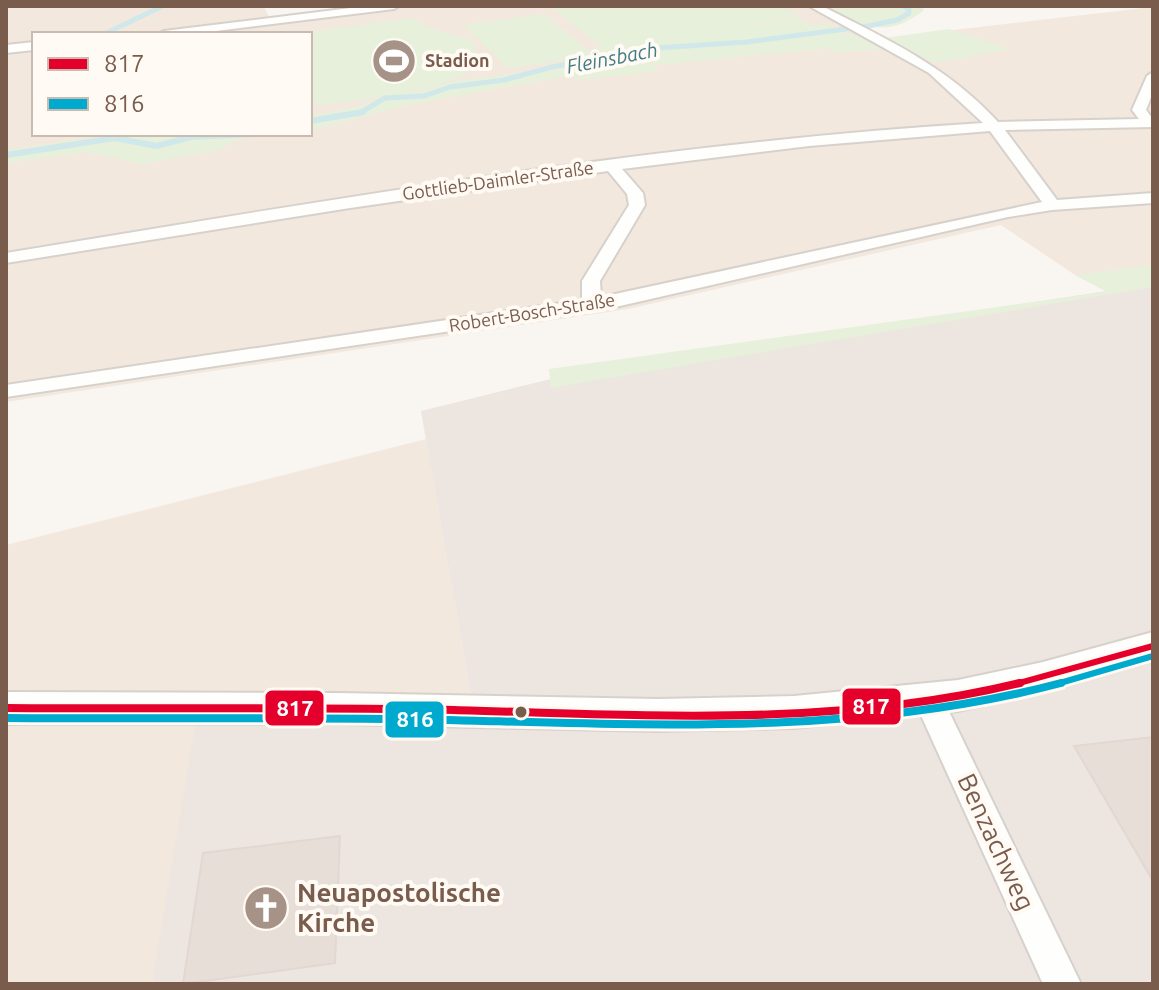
<svg xmlns="http://www.w3.org/2000/svg" width="1159" height="990" font-family="Ubuntu,sans-serif">
  <style>
    .residential { fill: #f2e8de; fill-rule: evenodd }
    .industrial { fill: #ede5e0 }
    .green { fill: #e7f0db }
    .lines { fill: none; stroke-linecap: round; stroke-linejoin: round }
    .stream-far1 { stroke: #d0e8ea; stroke-width: 5 }
    .stream { stroke: #d0e8ea; stroke-width: 6 }
    .building { fill: #e6ded7; stroke: #e2d8d2; stroke-width: 2 }
    .minor-casing { stroke: #d7d1cb; stroke-width: 4 }
    .tertiary-casing { stroke: #d7d1cb; stroke-width: 4 }
    .minor { fill: #fefefd; fill-rule: evenodd }
    .tertiary { fill: #fefefd; fill-rule: evenodd }
    .bus-1-far1-casing { stroke: #fffaf3; stroke-width: 12 }
    .bus-1-casing { stroke: #fffaf3; stroke-width: 14 }
    .bus-2-far1-casing { stroke: #fffaf3; stroke-width: 12 }
    .bus-2-casing { stroke: #fffaf3; stroke-width: 14 }
    .bus-1-far1 { stroke: #e4002b; stroke-width: 6 }
    .bus-1 { stroke: #e4002b; stroke-width: 8 }
    .bus-2-far1 { stroke: #00a9ce; stroke-width: 6 }
    .bus-2 { stroke: #00a9ce; stroke-width: 8 }
    .bus-dot { fill: #7a5c4d; stroke: #fffaf3; stroke-width: 3 }
    .labels { text-anchor: middle; stroke-width: 8; stroke-linejoin: round; paint-order: stroke }
    .far-poi-label { font-size: 18px; font-weight: bold; fill: #7a5c4d; stroke: #fffaf3; text-anchor: start }
    .far-street-label { font-size: 18px; fill: #7a5c4d; stroke: #fffaf3 }
    .far-water-label { font-size: 20px; font-style: italic; fill: #437c86; stroke: #fffaf3 }
    .near-street-label { font-size: 26px; fill: #7a5c4d; stroke: #fffaf3 }
    .near-poi-label { font-size: 26px; font-weight: bold; fill: #7a5c4d; stroke: #fffaf3; text-anchor: start }
    .line-badge { stroke: #fffaf3; stroke-width: 3 }
    .badge-label { font-size: 22px; text-anchor: middle; font-weight: bold; fill: #fff }
  </style>
  <rect width="100%" height="100%" fill="#f9f5f0"/>
  <g class="residential">
    <path d="M6 6H263L272 21 394 6H814L872 36 885 38 1153 7V284L1109 292 1075 275 1001 225 628 309 6 402ZM34 34H310V134H34Z"/>
    <polygon points="426,439 474,712 162,934 152,984 6,984 6,545"/>
  </g>
  <polygon class="industrial" points="1153,284 1153,984 152,984 198,709 474,712 421,411 547,380 689,354"/>
  <g class="green">
    <polygon points="550,6 779,6 800,17 726,29 799,19 811,26 828,24 838,32 853,34 883,49 837,53 830,48 657,65 655,71 589,79 563,77 403,106 310,131 310,116 359,106 386,96 418,92 454,81 505,75 601,56 592,51 601,46"/>
    <path d="M823 6H922L924 10C885 41 862 25 823 6Z"/>
    <polygon points="544,14 595,56 508,68 463,25"/>
    <path d="M415 18C427 32 455 33 472 41L478 56 477 66C431 97 364 98 310 106V34H292Z"/>
    <polygon points="949,29 1011,49 934,63 885,38"/>
    <polygon points="165,134 282,134 238,139 217,151 141,164 88,152 6,163 6,150 105,136"/>
    <polygon points="1153,265 1153,287 551,388 549,369 1107,292 1075,275"/>
  </g>
  <g class="lines">
    <g class="stream-far1">
      <polyline points="104,34 163,6"/>
      <polyline points="358,114 385,98 424,96 450,87 504,80 552,67 657,48 747,42 868,26 897,20 909,13 909,9 902,6"/>
    </g>
    <g class="stream">
      <polyline points="310,121 363,112"/>
      <polyline points="6,155 115,138 157,146 190,137 255,134"/>
    </g>
  </g>
  <g class="building">
    <polygon points="1153,737 1153,881 1074,746"/>
    <polygon points="340,836 335,963 183,984 203,853"/>
  </g>
  <g class="lines">
    <g class="minor-casing">
      <g id="minor">
        <polygon points="367,6 399,6 394,9 192,34 158,34 164,31"/>
        <path d="M809 6H822C887 39 948 67 998 122L1139 119 1132 110 1147 76 1153 72V92L1146 110 1153 119V127L1005 130 1057 200 1153 193V203L1052 210 1008 217 620 306 6 397V385L582 300V281L629 205 627 194 608 171 350 208 6 263V253C330 200 655 143 983 123L929 73ZM990 131 1042 202 601 297 600 281 645 205 643 193 622 169 809 146Z"/>
        <polygon points="34,42 34,50 6,53 6,45"/>
        <polygon points="929,688 939,691 1081,984 1043,984 914,700 919,691"/>
      </g>
    </g>
    <g class="tertiary-casing">
      <polygon id="tertiary" points="1153,632 1153,660 1043,692 958,711 794,728 658,731 339,724 6,724 6,692 339,693 658,699 794,696 958,680 1043,662"/>
    </g>
    <use href="#minor" class="minor"/>
    <use href="#tertiary" class="tertiary"/>
    <g class="bus-1-far1-casing">
      <polyline id="bus-1-far1" points="1012,685 1153,646"/>
    </g>
    <g class="bus-1-casing">
      <path id="bus-1" d="M6 708C155 709 305 707 454 710 641 715 837 728 1020 683"/>
    </g>
    <g class="bus-2-far1-casing">
      <polyline id="bus-2-far1" points="1053,685 1153,656"/>
    </g>
    <g class="bus-2-casing">
      <path id="bus-2" d="M6 718C153 719 300 717 447 720 652 725 861 736 1061 683"/>
    </g>
    <use href="#bus-1-far1" class="bus-1-far1"/>
    <use href="#bus-1" class="bus-1"/>
    <use href="#bus-2-far1" class="bus-2-far1"/>
    <use href="#bus-2" class="bus-2"/>
  </g>
  <defs>
    <g id="stadium-disc" transform="scale(2.3)"><circle r="9.5" fill="#a69286" stroke="#fffaf3"/><path d="M0-5a6.5 5 0 1 0 0 10a6.5 5 0 1 0 0-10ZM-3.5-1.8h7v3.6h-7Z" fill="#fff"/></g>
    <g id="church-disc" transform="scale(2.3)"><circle r="9.5" fill="#a69286" stroke="#fffaf3"/><path d="M-1.2-6h2.4v3.5h3.3v2.4h-3.3V6h-2.4V-.1h-3.3v-2.4h3.3Z" fill="#fff"/></g>
  </defs>
  <g fill-rule="evenodd">
    <use href="#stadium-disc" x="394" y="61"/>
    <use href="#church-disc" x="266" y="908"/>
  </g>
  <circle class="bus-dot" cx="521" cy="712" r="7"/>
  <g class="labels">
    <g class="far-poi-label">
      <text x="425" y="67">Stadion</text>
    </g>
    <g class="far-street-label">
      <text transform="translate(498 181) rotate(-8)" y="6">Gottlieb-Daimler-Straße</text>
      <text transform="translate(532 313) rotate(-9)" y="6">Robert-Bosch-Straße</text>
    </g>
    <g class="far-water-label">
      <text transform="translate(612 58) rotate(-11)" y="7">Fleinsbach</text>
    </g>
    <g class="near-street-label">
      <text transform="translate(996 842) rotate(65)" y="9">Benzachweg</text>
    </g>
    <g class="near-poi-label">
      <text x="297" y="902">Neuapostolische<tspan x="297" dy="30">Kirche</tspan></text>
    </g>
  </g>
  <g class="line-badge">
    <rect x="841" y="687" width="61" height="39" rx="8" fill="#e4002b"/>
    <rect x="264" y="689" width="61" height="38" rx="8" fill="#e4002b"/>
    <rect x="384" y="700" width="61" height="39" rx="8" fill="#00a9ce"/>
  </g>
  <g class="badge-label">
    <text x="871" y="714">817</text>
    <text x="295" y="716">817</text>
    <text x="415" y="727">816</text>
  </g>
  <rect width="1159" height="990" fill="none" stroke="#7a5c4d" stroke-width="16"/>
  <rect x="32" y="32" width="280" height="104" fill="#fffaf3" stroke="#cabbb1" stroke-width="2"/>
  <rect x="48" y="58" width="40" height="12" fill="#e4002b" stroke="#cabbb1" stroke-width="2"/>
  <text x="104" y="72" font-size="24" fill="#7a5c4d">817</text>
  <rect x="48" y="98" width="40" height="12" fill="#00a9ce" stroke="#cabbb1" stroke-width="2"/>
  <text x="104" y="112" font-size="24" fill="#7a5c4d">816</text>
</svg>
